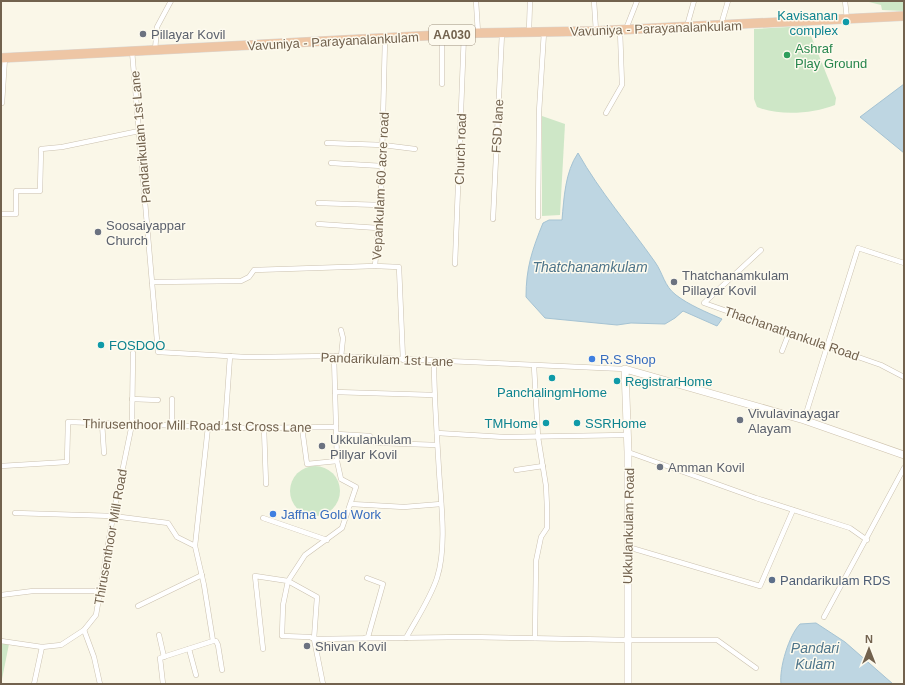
<svg xmlns="http://www.w3.org/2000/svg" width="905" height="685" font-family="Arial,sans-serif">
  <style>
    .green { fill: #cee7c7 }
    .water { fill: #bed6e2; stroke: #a5c3d3 }
    .lines { fill: none; stroke-linecap: round; stroke-linejoin: round }
    .street-casing { stroke: #cbc1af; stroke-width: 5.5 }
    .secondary-casing { stroke: #cec2ad; stroke-width: 8 }
    .highway-casing { stroke: #dad6d1; stroke-width: 10 }
    .street { stroke: #fff; stroke-width: 4.5 }
    .secondary { stroke: #fff; stroke-width: 7 }
    .highway { stroke: #eec6a5; stroke-width: 9 }
    .culture-dot { fill: #0f9aa8; stroke: #fdfaee; stroke-width: 1.5 }
    .worship-dot { fill: #6b7280; stroke: #fdfaee; stroke-width: 1.5 }
    .leisure-dot { fill: #2e9e5b; stroke: #fdfaee; stroke-width: 1.5 }
    .shop-dot { fill: #3f7fe0; stroke: #fdfaee; stroke-width: 1.5 }
    .service-dot { fill: #5c6f8a; stroke: #fdfaee; stroke-width: 1.5 }
    .labels { text-anchor: middle; stroke-width: 3; stroke-linejoin: round; paint-order: stroke }
    .shield { fill: #fdfaee; stroke: #9c907e; stroke-width: 1 }
    .shield-label { font-size: 12px; font-weight: bold; fill: #72624e }
    .culture-label { font-size: 13px; fill: #0d838f; stroke: #fdfaee; text-anchor: start }
    .street-label { font-size: 13px; fill: #72624e; stroke: #fdfaee }
    .worship-label { font-size: 13px; fill: #5b616d; stroke: #fdfaee; text-anchor: start }
    .leisure-label { font-size: 13px; fill: #27864d; stroke: #fdfaee; text-anchor: start }
    .shop-label { font-size: 13px; fill: #366cbe; stroke: #fdfaee; text-anchor: start }
    .service-label { font-size: 13px; fill: #4e5e75; stroke: #fdfaee; text-anchor: start }
    .water-label { font-size: 14px; font-style: italic; fill: #4d748a; stroke: #fdfaee }
  </style>
  <rect width="100%" height="100%" fill="#faf7e8"/>
  <g class="green">
    <polygon points="865,1 904,1 904,11 882,10 881,5"/>
    <path d="M807 26 836 98 835 105C812 114 779 116 757 107L754 99V29Z"/>
    <polygon points="542,116 565,124 560,215 542,216"/>
    <circle cx="315" cy="491" r="25"/>
    <polygon points="1,644 9,644 1,684"/>
  </g>
  <g class="water">
    <polygon points="904,84 904,153 860,117"/>
    <path d="M578 153C600 192 629 225 655 262 663 273 664 286 676 295 689 305 706 312 722 319L717 326 683 311 675 318 665 324 631 323 617 325 545 318 526 297C526 268 532 250 543 223L549 220H562C564 198 565 172 578 153Z"/>
    <path d="M816 623 845 642 893 684H781C779 668 789 635 800 624Z"/>
  </g>
  <g class="lines">
    <g class="street-casing">
      <g id="street">
        <polyline points="476,1 478,33"/>
        <polyline points="594,1 596,31"/>
        <polyline points="845,1 847,19"/>
        <polyline points="721,25 728,1"/>
        <polyline points="687,26 694,1"/>
        <polyline points="626,29 637,1"/>
        <polyline points="529,31 530,1"/>
        <polyline points="385,39 381,197 375,266 399,267 403,360"/>
        <polyline points="155,50 157,27 171,1"/>
        <polyline points="132,51 158,352 245,357 334,356 625,369"/>
        <polyline points="442,84 442,36"/>
        <polyline points="2,103 5,57"/>
        <polyline points="606,113 622,85 620,30"/>
        <polyline points="327,143 383,145 415,149"/>
        <polyline points="331,163 382,166"/>
        <polyline points="318,203 380,205"/>
        <polyline points="1,214 16,214 16,191 40,191 41,149 62,147 139,131"/>
        <polyline points="538,217 539,112 544,32"/>
        <polyline points="493,219 502,33"/>
        <polyline points="318,224 378,228"/>
        <polyline points="761,250 704,303 881,365 904,377"/>
        <polyline points="455,264 464,34"/>
        <polyline points="152,282 241,281 249,277 254,270 375,266"/>
        <polyline points="782,351 789,333"/>
        <polyline points="334,356 337,461 341,479 356,487 342,528 305,555 288,581 317,597 314,639 467,637 629,640 717,640 756,668"/>
        <polyline points="341,357 343,338 341,330"/>
        <polyline points="534,366 538,437 546,486 547,508 547,528 541,537 536,561 535,638"/>
        <polyline points="335,392 434,395"/>
        <polyline points="132,399 158,400"/>
        <polyline points="172,399 172,426"/>
        <polyline points="804,420 858,248 904,263"/>
        <polyline points="102,423 104,453"/>
        <polyline points="225,427 230,356"/>
        <polyline points="264,428 266,484"/>
        <polyline points="302,428 307,464 337,461"/>
        <polyline points="437,433 504,437 627,435"/>
        <polyline points="337,434 370,436 374,442 380,443 437,445"/>
        <polyline points="628,452 756,498 850,528 867,540"/>
        <polyline points="1,466 67,462 68,422 246,428 336,427"/>
        <polyline points="516,470 543,466"/>
        <polyline points="351,504 404,507 441,504"/>
        <polyline points="15,513 113,516 168,523 177,537 195,546 208,427"/>
        <polyline points="263,518 327,540"/>
        <polyline points="628,547 760,586 793,510"/>
        <polyline points="1,595 33,591 101,591"/>
        <polyline points="138,606 202,575"/>
        <polyline points="824,617 904,468"/>
        <polyline points="84,630 94,657 100,684"/>
        <polyline points="159,635 164,657"/>
        <polyline points="365,638 368,637 383,584 367,578"/>
        <path d="M406 638C417 618 430 599 437 578 447 547 441 503 439 471 437 435 434 398 434 361"/>
        <polyline points="1,641 42,647 61,645 84,630 96,615 113,516 132,424 133,353"/>
        <polyline points="213,641 216,641 218,645 222,670"/>
        <polyline points="189,649 196,675"/>
        <polyline points="263,649 255,576 288,581 283,605 282,636 310,637 314,639 323,684"/>
        <polyline points="34,684 42,647"/>
        <polyline points="163,684 160,658 213,641 204,585 195,546"/>
      </g>
    </g>
    <g class="secondary-casing">
      <polyline id="secondary" points="628,684 628,452 625,369 804,420 904,455"/>
    </g>
    <g class="highway-casing">
      <polyline id="highway" points="1,58 478,33 596,31 904,16"/>
    </g>
    <use href="#street" class="street"/>
    <use href="#secondary" class="secondary"/>
    <use href="#highway" class="highway"/>
  </g>
  <g class="culture-dot">
    <circle cx="846" cy="22" r="4"/>
    <circle cx="101" cy="345" r="4"/>
    <circle cx="552" cy="378" r="4"/>
    <circle cx="617" cy="381" r="4"/>
    <circle cx="546" cy="423" r="4"/>
    <circle cx="577" cy="423" r="4"/>
  </g>
  <g class="worship-dot">
    <circle cx="143" cy="34" r="4"/>
    <circle cx="98" cy="232" r="4"/>
    <circle cx="674" cy="282" r="4"/>
    <circle cx="740" cy="420" r="4"/>
    <circle cx="322" cy="446" r="4"/>
    <circle cx="660" cy="467" r="4"/>
    <circle cx="307" cy="646" r="4"/>
  </g>
  <circle class="leisure-dot" cx="787" cy="55" r="4"/>
  <g class="shop-dot">
    <circle cx="592" cy="359" r="4"/>
    <circle cx="273" cy="514" r="4"/>
  </g>
  <circle class="service-dot" cx="772" cy="580" r="4"/>
  <g class="labels">
    <rect class="shield" x="429" y="25" width="46" height="20" rx="3"/>
    <g class="shield-label">
      <text x="452" y="39">AA030</text>
    </g>
    <g class="culture-label">
      <text x="838" y="20" text-anchor="end">Kavisanan<tspan x="838" dy="15">complex</tspan></text>
      <text x="109" y="350">FOSDOO</text>
      <text x="625" y="386">RegistrarHome</text>
      <text x="552" y="397" text-anchor="middle">PanchalingmHome</text>
      <text x="538" y="428" text-anchor="end">TMHome</text>
      <text x="585" y="428">SSRHome</text>
    </g>
    <g class="street-label">
      <text transform="translate(656 28) rotate(-2)" y="5">Vavuniya - Parayanalankulam</text>
      <text transform="translate(333 41) rotate(-3)" y="5">Vavuniya - Parayanalankulam</text>
      <text transform="translate(497 126) rotate(-87)" y="5">FSD lane</text>
      <text transform="translate(140 137) rotate(-95)" y="5">Pandarikulam 1st Lane</text>
      <text transform="translate(460 149) rotate(-88)" y="5">Church road</text>
      <text transform="translate(380 186) rotate(-87)" y="5">Vepankulam 60 acre road</text>
      <text transform="translate(792 333) rotate(19)" y="5">Thachanathankula Road</text>
      <text transform="translate(387 359) rotate(2)" y="5">Pandarikulam 1st Lane</text>
      <text transform="translate(197 425) rotate(1)" y="5">Thirusenthoor Mill Road 1st Cross Lane</text>
      <text transform="translate(628 526) rotate(-89)" y="5">Ukkulankulam Road</text>
      <text transform="translate(110 537) rotate(-80)" y="5">Thirusenthoor Mill Road</text>
    </g>
    <g class="worship-label">
      <text x="151" y="39">Pillayar Kovil</text>
      <text x="106" y="230">Soosaiyappar<tspan x="106" dy="15">Church</tspan></text>
      <text x="682" y="280">Thatchanamkulam<tspan x="682" dy="15">Pillayar Kovil</tspan></text>
      <text x="748" y="418">Vivulavinayagar<tspan x="748" dy="15">Alayam</tspan></text>
      <text x="330" y="444">Ukkulankulam<tspan x="330" dy="15">Pillyar Kovil</tspan></text>
      <text x="668" y="472">Amman Kovil</text>
      <text x="315" y="651">Shivan Kovil</text>
    </g>
    <g class="leisure-label">
      <text x="795" y="53">Ashraf<tspan x="795" dy="15">Play Ground</tspan></text>
    </g>
    <g class="shop-label">
      <text x="600" y="364">R.S Shop</text>
      <text x="281" y="519">Jaffna Gold Work</text>
    </g>
    <g class="service-label">
      <text x="780" y="585">Pandarikulam RDS</text>
    </g>
    <g class="water-label">
      <text x="590" y="272">Thatchanamkulam</text>
      <text x="815" y="653">Pandari<tspan x="815" dy="16">Kulam</tspan></text>
    </g>
  </g>
  <rect width="905" height="685" fill="none" stroke="#72624e" stroke-width="4"/>
  <g transform="translate(869 649)" stroke="#fdfaee" stroke-width="3" paint-order="stroke">
  <path d="M0-3L7 15L0 10L-7 15Z" fill="#72624e"/>
  <text y="-6" font-size="11" font-weight="bold" text-anchor="middle" fill="#72624e">N</text>
  </g>
</svg>
